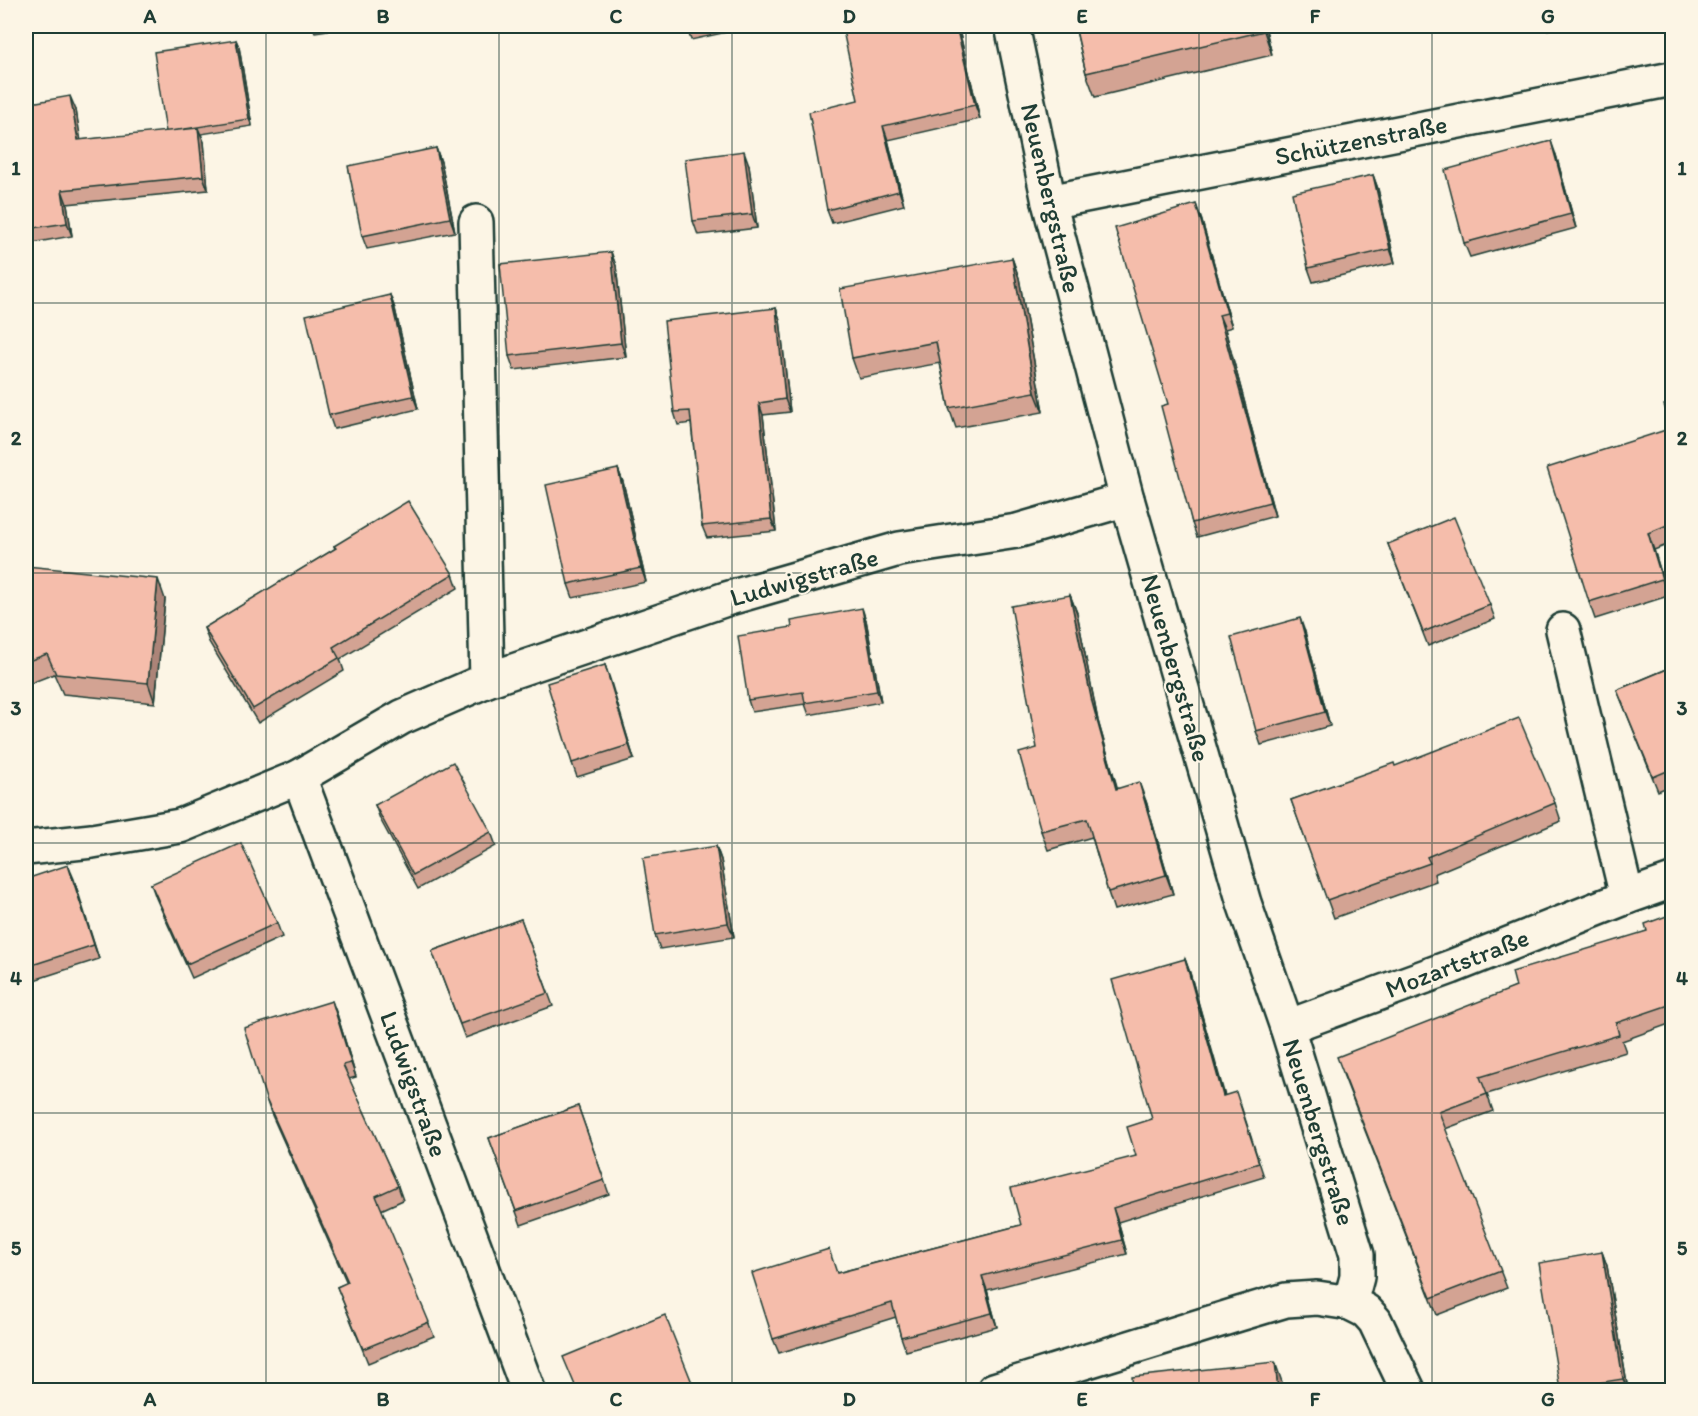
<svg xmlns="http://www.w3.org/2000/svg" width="1698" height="1416" font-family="Itim,sans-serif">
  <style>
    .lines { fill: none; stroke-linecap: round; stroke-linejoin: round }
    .minor-casing { stroke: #1f3d34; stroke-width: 38 }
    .minor { stroke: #fcf5e5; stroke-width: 33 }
    .wall { fill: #d3a393; stroke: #1f3d34; stroke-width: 1.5 }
    .shaded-wall { fill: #ac8478; stroke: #1f3d34; stroke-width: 1.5 }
    .building { fill: #f5bdab; stroke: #1f3d34; stroke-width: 1.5 }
    .grid { fill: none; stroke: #1f3d34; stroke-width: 1.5; stroke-opacity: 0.55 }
    .labels { text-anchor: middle; stroke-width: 4.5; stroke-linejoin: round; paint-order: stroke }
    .street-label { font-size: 26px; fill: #1f3d34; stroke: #fcf5e5 }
    .neatline { fill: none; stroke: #1f3d34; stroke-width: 2 }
    .grid-label { font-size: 20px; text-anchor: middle; font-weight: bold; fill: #1f3d34 }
  </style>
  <rect width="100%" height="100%" fill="#fcf5e5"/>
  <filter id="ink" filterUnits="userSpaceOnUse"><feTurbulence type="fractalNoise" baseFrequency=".0167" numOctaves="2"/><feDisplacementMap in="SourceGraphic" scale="12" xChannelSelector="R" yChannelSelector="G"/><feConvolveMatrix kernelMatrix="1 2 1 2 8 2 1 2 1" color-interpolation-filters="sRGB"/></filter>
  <g filter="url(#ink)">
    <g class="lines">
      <g class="minor-casing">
        <g id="minor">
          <polyline points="1012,26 1049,202 1127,499 1244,903 1287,1027 1357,1255 1357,1277 1350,1303"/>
          <polyline points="1049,202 1672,79"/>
          <polyline points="476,222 487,680"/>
          <polyline points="1563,630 1627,897"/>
          <polyline points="299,777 528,1390"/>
          <polyline points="26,848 92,841 180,826 299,777 402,717 487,680 726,599 899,549 1017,531 1127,499"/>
          <polyline points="1287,1027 1451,967 1627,897 1672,881"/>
          <polyline points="994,1390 1239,1314 1286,1300 1317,1298 1350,1303 1366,1311 1375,1321 1408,1390"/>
        </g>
      </g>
      <use href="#minor" class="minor"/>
    </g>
    <g class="wall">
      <polygon points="312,26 356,26 315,32"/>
      <polygon points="686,26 732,26 732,31 691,40"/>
      <polygon points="958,26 980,119 888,140 904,205 832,223 827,210 858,100"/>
      <polygon points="1075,26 1265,26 1272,55 1095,97 1086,73"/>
      <polygon points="1544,26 1572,26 1546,30"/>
      <polygon points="236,40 239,47 252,126 201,134 204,142 208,190 67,204 72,236 26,244 26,104 76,110 80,140 166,132"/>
      <polygon points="436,148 441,162 455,232 367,249 362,236"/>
      <polygon points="1556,155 1576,228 1470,257 1464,243"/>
      <polygon points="749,165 757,228 698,235 693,221"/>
      <polygon points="1373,175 1378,189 1395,263 1313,282 1308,268"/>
      <polygon points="1201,218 1232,327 1225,329 1275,516 1197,537 1192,523 1168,404"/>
      <polygon points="611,252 616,266 626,357 514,370 509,356"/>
      <polygon points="1012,258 1019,278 1043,412 956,428 949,408 940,363 859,378 852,358"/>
      <polygon points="390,295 395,309 418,409 334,429 329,415"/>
      <polygon points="776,308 780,320 790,412 763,415 776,531 707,538 702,526 691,423 678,425 674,412"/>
      <polygon points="1672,402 1672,543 1654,550 1668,596 1595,619 1589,602 1672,428"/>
      <polygon points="618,469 623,482 646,582 573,598 568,584"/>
      <polygon points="1388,544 1490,605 1495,619 1428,646"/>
      <polygon points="334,546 453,574 458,588 340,659 344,671 258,723 209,642 204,628 335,549"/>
      <polygon points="26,571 165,599 155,703 63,694 54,674 26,685"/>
      <polygon points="1070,595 1077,613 1098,721 1117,788 1146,801 1173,894 1114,910 1108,892 1092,837 1048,850 1041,831 1037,748"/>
      <polygon points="866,620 881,702 809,715 805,704 752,712 748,700"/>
      <polygon points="1305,632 1330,726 1261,745 1256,731"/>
      <polygon points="605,665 634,759 577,777 572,763"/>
      <polygon points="1672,667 1672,785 1658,791 1617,690"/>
      <polygon points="1395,766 1555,803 1561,821 1434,874 1436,881 1334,918 1291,800"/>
      <polygon points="375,805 491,832 496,846 418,889 380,819"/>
      <polygon points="716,846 721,860 734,937 660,949 655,935"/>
      <polygon points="68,865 99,959 34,980 26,956"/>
      <polygon points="151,884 277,923 282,937 192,978 156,898"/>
      <polygon points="1672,914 1672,1023 1622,1041 1626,1052 1487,1094 1493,1111 1445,1129 1507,1288 1437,1315 1343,1074 1516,987 1647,931"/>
      <polygon points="521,919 553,1006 465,1038 432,951"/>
      <polygon points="1185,959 1190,973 1225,1096 1241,1106 1264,1177 1118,1222 1127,1254 987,1290 997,1327 906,1351 901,1337 896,1317 779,1353 773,1339 837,1273 1021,1225 1136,1156 1152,1119"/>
      <polygon points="337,1014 356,1077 349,1079 398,1186 403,1200 381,1210 434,1336 368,1363 337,1287 347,1283 271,1113 266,1099"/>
      <polygon points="578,1106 609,1194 521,1225 489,1138"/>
      <polygon points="1602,1252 1607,1266 1628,1390 1560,1390"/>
    </g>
    <g class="shaded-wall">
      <polygon points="956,26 958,26 980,119 975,105"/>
      <polygon points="1262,26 1265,26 1272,55 1264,31"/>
      <polygon points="236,40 239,47 252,126 249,119"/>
      <polygon points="70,96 76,110 83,154 78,140"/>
      <polygon points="883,126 888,140 904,205 899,191"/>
      <polygon points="198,128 204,142 208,190 203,176"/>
      <polygon points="1551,141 1556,155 1576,228 1571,214"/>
      <polygon points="436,148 441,162 455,232 450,218"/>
      <polygon points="744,151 749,165 757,228 752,214"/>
      <polygon points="1373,175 1378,189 1395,263 1390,249"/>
      <polygon points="62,190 67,204 72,236 67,223"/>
      <polygon points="1196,204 1201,218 1232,327 1227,313"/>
      <polygon points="611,252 616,266 626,357 621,343"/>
      <polygon points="1012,258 1019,278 1043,412 1035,392"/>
      <polygon points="390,295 395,309 418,409 413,396"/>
      <polygon points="776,308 780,320 790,412 785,399"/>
      <polygon points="1219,315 1225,329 1275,516 1270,502"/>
      <polygon points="759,403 763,415 776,531 771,519"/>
      <polygon points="618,469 623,482 646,582 641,568"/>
      <polygon points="1648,533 1654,550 1668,596 1662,579"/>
      <polygon points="158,579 165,599 155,703 148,683"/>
      <polygon points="1070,595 1077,613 1098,721 1123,807 1116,789 1092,702"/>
      <polygon points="862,608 866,620 881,702 877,691"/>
      <polygon points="1300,618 1305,632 1330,726 1325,712"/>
      <polygon points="605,665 610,679 634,759 629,745"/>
      <polygon points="1139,782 1146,801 1173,894 1166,875"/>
      <polygon points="716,846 721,860 734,937 728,923"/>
      <polygon points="68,865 74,879 99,959 94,945"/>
      <polygon points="1185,959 1190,973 1228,1110 1223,1096"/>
      <polygon points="332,1001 337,1014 356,1077 351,1063"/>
      <polygon points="1113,1208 1118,1222 1127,1254 1122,1240"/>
      <polygon points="1602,1252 1607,1266 1628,1390 1623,1379"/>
      <polygon points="982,1276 987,1290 997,1327 992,1313"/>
      <polygon points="1275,1362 1282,1382 1283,1390 1278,1390"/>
    </g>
    <g class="building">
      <polygon points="842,26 956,26 975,105 883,126 899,191 827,210 809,112 858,100"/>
      <polygon points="1075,26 1262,26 1264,31 1086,73"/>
      <polygon points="236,40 249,119 166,132 154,52"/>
      <polygon points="70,96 78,140 198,128 203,176 62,190 67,223 26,229 26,104"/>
      <polygon points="1551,141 1571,214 1464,243 1445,170"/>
      <polygon points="436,148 450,218 362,236 348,166"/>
      <polygon points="744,151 752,214 693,221 685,159"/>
      <polygon points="1373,175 1390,249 1308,268 1292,193"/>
      <polygon points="1196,204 1227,313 1219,315 1270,502 1192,523 1161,406 1168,404 1115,228"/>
      <polygon points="611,252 621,343 509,356 500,264"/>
      <polygon points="1012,258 1035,392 949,408 936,342 852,358 840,289"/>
      <polygon points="390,295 413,396 329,415 306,315"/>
      <polygon points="776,308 785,399 759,403 771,519 702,526 690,411 674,412 664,321"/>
      <polygon points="1672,402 1672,523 1648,533 1662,579 1589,602 1547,468 1672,428 1664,405"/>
      <polygon points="618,469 641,568 568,584 546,485"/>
      <polygon points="408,501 453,574 333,647 339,658 253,709 204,628 336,548 334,546"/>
      <polygon points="1454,517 1490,605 1423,632 1388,544"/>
      <polygon points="26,566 158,579 148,683 56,674 47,654 26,662"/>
      <polygon points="1070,595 1092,702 1116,789 1139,782 1166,875 1108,892 1087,819 1041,831 1019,753 1037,748 1011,606"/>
      <polygon points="862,608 877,691 805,703 803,692 748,700 738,636 792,627 791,621"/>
      <polygon points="1300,618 1325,712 1256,731 1231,637"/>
      <polygon points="605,665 629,745 572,763 547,683"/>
      <polygon points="1672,667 1672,769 1653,777 1617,690"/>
      <polygon points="1519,718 1555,803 1427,857 1430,863 1327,900 1291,800 1394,763 1395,766"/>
      <polygon points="453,762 491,832 413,875 375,805"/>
      <polygon points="241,843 277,923 187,964 151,884"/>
      <polygon points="716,846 728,923 655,935 643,858"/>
      <polygon points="68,865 94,945 29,966 26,956 26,879"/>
      <polygon points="1672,914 1672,1004 1616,1023 1619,1035 1480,1077 1487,1094 1439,1112 1501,1271 1431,1298 1337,1057 1516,987 1512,972 1647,931 1645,924"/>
      <polygon points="521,919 548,993 460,1024 432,951"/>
      <polygon points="1185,959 1223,1096 1236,1092 1259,1163 1113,1208 1122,1240 982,1276 992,1313 901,1337 892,1303 773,1339 752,1273 829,1249 837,1273 1021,1225 1011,1188 1136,1156 1127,1127 1152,1119 1112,980"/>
      <polygon points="332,1001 351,1063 343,1065 398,1186 376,1196 429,1322 363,1349 337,1287 348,1282 266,1099 244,1028"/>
      <polygon points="578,1106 604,1180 516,1211 489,1138"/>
      <polygon points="1602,1252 1623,1379 1560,1389 1539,1263"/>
      <polygon points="665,1315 695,1390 577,1390 563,1357"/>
      <polygon points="1275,1362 1278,1390 1133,1390 1132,1377"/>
    </g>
  </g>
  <path class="grid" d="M266 26V1390M499 26V1390M732 26V1390M966 26V1390M1199 26V1390M1432 26V1390M26 303H1672M26 573H1672M26 843H1672M26 1113H1672"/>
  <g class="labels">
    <g class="street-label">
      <text transform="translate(1361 140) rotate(-11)" y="9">Schützenstraße</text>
      <text transform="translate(1051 198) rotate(77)" y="9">Neuenbergstraße</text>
      <text transform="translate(804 577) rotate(-16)" y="9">Ludwigstraße</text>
      <text transform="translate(1176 668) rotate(74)" y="9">Neuenbergstraße</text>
      <text transform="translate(1457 963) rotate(-21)" y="9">Mozartstraße</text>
      <text transform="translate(414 1084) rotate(70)" y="9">Ludwigstraße</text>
      <text transform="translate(1319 1132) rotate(73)" y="9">Neuenbergstraße</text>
    </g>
  </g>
  <rect width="1698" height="1416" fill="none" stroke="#fcf5e5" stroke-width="66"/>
  <rect x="33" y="33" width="1632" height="1350" class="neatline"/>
  <g class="grid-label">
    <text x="150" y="23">A</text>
    <text x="383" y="23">B</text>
    <text x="616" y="23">C</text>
    <text x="849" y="23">D</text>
    <text x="1082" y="23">E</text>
    <text x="1315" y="23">F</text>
    <text x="1548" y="23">G</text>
    <text x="16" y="175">1</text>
    <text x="1682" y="175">1</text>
    <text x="16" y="445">2</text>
    <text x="1682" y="445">2</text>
    <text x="16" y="715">3</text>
    <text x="1682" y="715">3</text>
    <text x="16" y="985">4</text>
    <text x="1682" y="985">4</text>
    <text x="16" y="1255">5</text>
    <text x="1682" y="1255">5</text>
    <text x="150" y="1406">A</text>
    <text x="383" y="1406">B</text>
    <text x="616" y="1406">C</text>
    <text x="849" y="1406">D</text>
    <text x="1082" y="1406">E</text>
    <text x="1315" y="1406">F</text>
    <text x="1548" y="1406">G</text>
  </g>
</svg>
